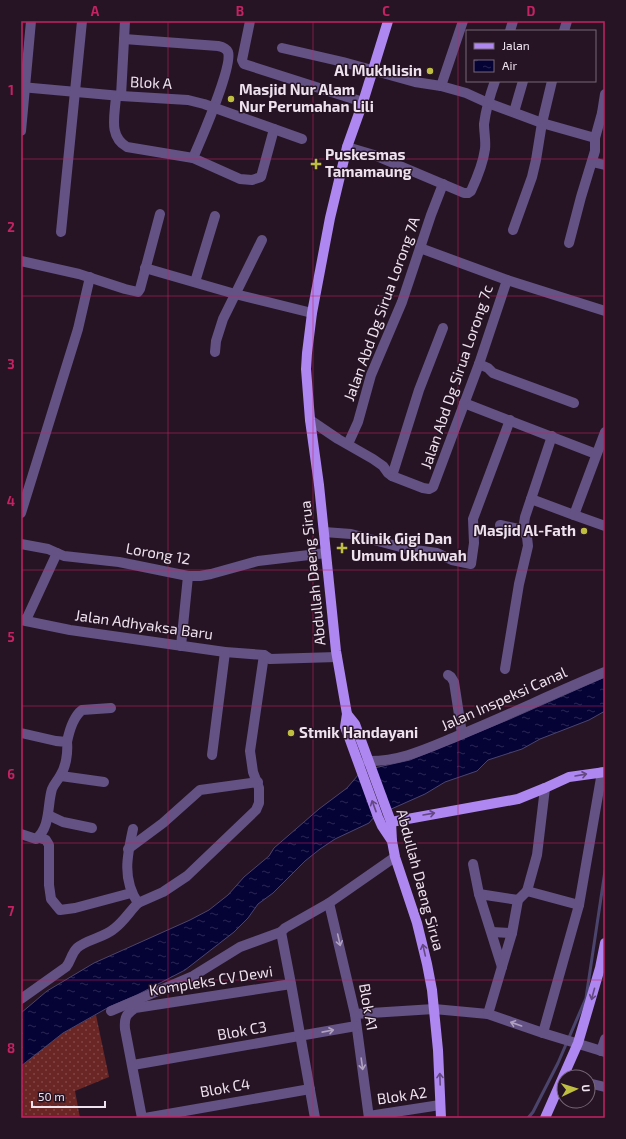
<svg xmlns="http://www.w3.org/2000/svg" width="626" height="1139" font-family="'Exo 2',sans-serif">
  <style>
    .grass { fill: url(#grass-dots) }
    .water { fill: url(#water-ripples); stroke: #4b456d }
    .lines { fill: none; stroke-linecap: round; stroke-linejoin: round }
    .stream { stroke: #4b456d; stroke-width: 3 }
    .minor { stroke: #645285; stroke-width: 10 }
    .major { stroke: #ae87f1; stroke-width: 10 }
    .oneway { stroke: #634881 }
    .oneway2 { stroke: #b0a1bf }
    .grid { fill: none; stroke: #c42262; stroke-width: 1; stroke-opacity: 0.55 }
    .poi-dot { fill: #bfbe41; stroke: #261425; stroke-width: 1.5 }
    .labels { text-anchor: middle; stroke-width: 3; stroke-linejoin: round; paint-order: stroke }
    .poi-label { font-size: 15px; font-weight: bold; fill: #eee2ee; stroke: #261425; text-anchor: start }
    .street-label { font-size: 15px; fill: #eee2ee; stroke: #261425 }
    .neatline { fill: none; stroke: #c42262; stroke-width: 1.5 }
    .grid-label { font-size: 13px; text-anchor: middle; font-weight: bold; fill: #c42262 }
  </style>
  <defs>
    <pattern id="grass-dots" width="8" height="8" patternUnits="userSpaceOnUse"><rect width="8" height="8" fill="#6a2624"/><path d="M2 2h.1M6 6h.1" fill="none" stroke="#804544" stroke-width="1.8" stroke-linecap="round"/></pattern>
    <pattern id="water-ripples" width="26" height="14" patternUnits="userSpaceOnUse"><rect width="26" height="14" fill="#050236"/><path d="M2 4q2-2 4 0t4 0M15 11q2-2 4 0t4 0" fill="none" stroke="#2a2753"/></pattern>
  </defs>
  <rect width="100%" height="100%" fill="#261425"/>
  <polygon class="grass" points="96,1015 109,1077 75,1091 80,1118 21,1118 21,1066 63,1033"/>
  <g class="water">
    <polygon points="605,677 605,711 589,720 540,739 522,749 488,760 477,771 445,782 425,794 389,810 374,768 410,760 510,719"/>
    <polygon points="359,774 374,817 369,823 335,839 320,849 305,861 273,893 258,904 248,918 234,932 185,970 137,995 109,1007 63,1033 21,1066 21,1013 47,991 94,963 190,920 209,910 228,895 244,877 269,856 274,848 319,809 347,788"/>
  </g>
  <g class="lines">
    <polyline class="stream" points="528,1118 533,1112 558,1063 586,998 605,871"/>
    <g class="minor">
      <polyline points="250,21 242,60 244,64 363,102"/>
      <polyline points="510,31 513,21"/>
      <polyline points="564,31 567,21"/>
      <path d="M124 39 218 46C223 47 226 48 228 52 233 66 200 142 193 158"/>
      <polyline points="282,48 343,62 415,82 441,86 466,93 488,103 542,123 595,138"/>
      <polyline points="441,86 463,21"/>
      <polyline points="21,87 121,96 188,100 204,104 302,139"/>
      <polyline points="605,94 602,113 605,114"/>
      <path d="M116 96C115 115 108 136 127 147L193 158 240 179 252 180 261 177 274 129"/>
      <polyline points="121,96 125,21"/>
      <polyline points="514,112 523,81"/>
      <polyline points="21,131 31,21"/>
      <path d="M347 147 374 155 464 193H468L471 191C477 178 483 164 485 149 486 141 484 132 484 124 486 109 490 95 495 81"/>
      <polyline points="592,162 605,165"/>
      <polyline points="513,230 532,177 536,160 542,123 552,81"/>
      <polyline points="61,232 82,21"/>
      <polyline points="569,243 581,197 595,151 595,138 602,113"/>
      <polyline points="420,248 507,280 605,311"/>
      <polyline points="21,261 79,274 125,289 138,292 140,289 160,214"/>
      <polyline points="145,268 235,294 312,313"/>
      <polyline points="195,282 215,216"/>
      <polyline points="215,352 216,341 223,319 262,240"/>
      <polyline points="479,364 488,368 493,373 574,403"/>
      <polyline points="464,403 596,454"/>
      <polyline points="310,420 338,439 373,459 383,466 388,473 392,476 423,488 429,489 433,487 479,364 507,280"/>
      <polyline points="348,444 358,422 371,375 402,302 431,215 443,184"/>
      <polyline points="392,476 419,390 443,328"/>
      <polyline points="531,499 574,515 605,432"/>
      <polyline points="21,513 78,329 90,277"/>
      <polyline points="574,515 605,526"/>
      <polyline points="500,525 523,530"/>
      <polyline points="324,532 351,534 408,549 437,553 452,560 471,564 474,543 473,519 510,420"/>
      <polyline points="21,544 48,549 57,553"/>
      <polyline points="21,620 70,630 225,652 264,655 270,659 337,657"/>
      <polyline points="26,620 57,553 64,556 119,562 188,576 200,576 211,574 258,561 326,553"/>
      <polyline points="181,646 188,576"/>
      <polyline points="505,669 519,584 528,546 527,537 523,530 525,517 552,436"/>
      <polyline points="448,675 451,677 454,682 462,734"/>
      <path d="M21 733 56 741 67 742C68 753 66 767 60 776 58 780 54 784 52 789 47 805 51 827 36 839L21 834"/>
      <path d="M67 742C69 732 73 717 82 710L111 708"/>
      <polyline points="212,755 225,652"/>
      <path d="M367 761C401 762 430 747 460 735 509 715 556 692 605 672"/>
      <polyline points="61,776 104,782"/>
      <polyline points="48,815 63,822 92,828"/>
      <path d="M133 829C127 856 122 879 138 903L163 892 187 876 256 810 259 803V788L253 772 250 751 264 655"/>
      <polyline points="38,837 46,840 49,845 49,885 51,899 60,910 75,908 131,893"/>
      <polyline points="128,849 163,823 200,790 258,782"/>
      <polyline points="473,864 479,894"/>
      <polyline points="527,891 537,855 545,788"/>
      <polyline points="329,903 355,1014 369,1118"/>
      <polyline points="492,932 512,933"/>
      <polyline points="502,967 479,894 518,900"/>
      <path d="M21 999 66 967C71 961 71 954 77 948 87 939 104 938 115 928 124 921 130 911 138 903"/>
      <polyline points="111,1011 193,976 240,947 281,932"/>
      <polyline points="355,1014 434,1009 488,1014 543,1033 605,1052"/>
      <polyline points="488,1014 512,933 518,900 527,891 579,905"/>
      <polyline points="543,1033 579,905 602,772"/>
      <polyline points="601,1051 605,1039"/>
      <polyline points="133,1065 356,1026"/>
      <polyline points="588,1083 605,1087"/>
      <polyline points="369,1116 440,1105"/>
      <path d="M142 1118 125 1029C124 1018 126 1014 135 1008L291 984"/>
      <polyline points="145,1118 310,1089"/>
      <polyline points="315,1118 291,984 281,932 285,928 329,903 395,857"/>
    </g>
    <g class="major">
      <polyline points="388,21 363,102 347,147 330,218 312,313 307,353 306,369 310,420 319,485 336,651 347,714 355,724 391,822 392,841 395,857 417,923 427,964 432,990 438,1050 441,1118"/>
      <polyline points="347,714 345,727 350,740 378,817 382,826 392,841"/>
      <polyline points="391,822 518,799 545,788 569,777 605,772"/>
      <polyline points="545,1118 578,1043 600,968 605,943"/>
    </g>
  </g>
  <defs><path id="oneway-shaft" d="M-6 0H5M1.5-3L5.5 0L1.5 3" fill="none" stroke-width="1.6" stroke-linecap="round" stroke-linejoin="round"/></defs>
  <g class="oneway">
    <use href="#oneway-shaft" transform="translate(581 775) rotate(-10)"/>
    <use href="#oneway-shaft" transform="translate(374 806) rotate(-110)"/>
    <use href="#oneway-shaft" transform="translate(429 814) rotate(-10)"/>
    <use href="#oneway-shaft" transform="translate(424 950) rotate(-103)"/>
    <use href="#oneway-shaft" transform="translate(593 994) rotate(105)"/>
    <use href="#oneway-shaft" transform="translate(440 1079) rotate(-92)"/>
  </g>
  <g class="oneway2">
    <use href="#oneway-shaft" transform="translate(339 940) rotate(77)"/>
    <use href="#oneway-shaft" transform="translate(516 1024) rotate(-161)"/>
    <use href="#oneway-shaft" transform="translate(328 1031) rotate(-11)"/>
    <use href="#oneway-shaft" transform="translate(362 1064) rotate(82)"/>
  </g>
  <path class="grid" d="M168 21V1118M313 21V1118M458 21V1118M21 159H605M21 296H605M21 433H605M21 570H605M21 706H605M21 843H605M21 980H605"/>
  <g class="poi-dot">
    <circle cx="430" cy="71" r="4"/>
    <circle cx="231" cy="99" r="4"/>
    <path d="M314 158h4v4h4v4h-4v4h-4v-4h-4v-4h4z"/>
    <circle cx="584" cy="531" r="4"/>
    <path d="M340 542h4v4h4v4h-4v4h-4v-4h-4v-4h4z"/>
    <circle cx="291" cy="733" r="4"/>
  </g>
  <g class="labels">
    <g class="poi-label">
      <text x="422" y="76" text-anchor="end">Al Mukhlisin</text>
      <text x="239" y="95">Masjid Nur Alam<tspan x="239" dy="17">Nur Perumahan Lili</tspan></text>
      <text x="325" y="160">Puskesmas<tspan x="325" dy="17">Tamamaung</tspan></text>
      <text x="576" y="536" text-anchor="end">Masjid Al-Fath</text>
      <text x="351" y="544">Klinik Gigi Dan<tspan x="351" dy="17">Umum Ukhuwah</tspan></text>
      <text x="299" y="738">Stmik Handayani</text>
    </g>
    <g class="street-label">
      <text transform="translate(151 83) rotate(3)" y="5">Blok A</text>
      <text transform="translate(382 309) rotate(-70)" y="5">Jalan Abd Dg Sirua Lorong 7A</text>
      <text transform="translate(457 377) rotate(-71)" y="5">Jalan Abd Dg Sirua Lorong 7c</text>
      <text transform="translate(158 554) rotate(10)" y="5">Lorong 12</text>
      <text transform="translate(313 573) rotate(-96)" y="5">Abdullah Daeng Sirua</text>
      <text transform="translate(144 625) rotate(8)" y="5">Jalan Adhyaksa Baru</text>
      <text transform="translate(504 699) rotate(-24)" y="5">Jalan Inspeksi Canal</text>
      <text transform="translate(420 880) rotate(75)" y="5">Abdullah Daeng Sirua</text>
      <text transform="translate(211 981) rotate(-9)" y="5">Kompleks CV Dewi</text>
      <text transform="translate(368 1007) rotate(80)" y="5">Blok A1</text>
      <text transform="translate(242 1031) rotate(-10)" y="5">Blok C3</text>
      <text transform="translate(225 1088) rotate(-10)" y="5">Blok C4</text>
      <text transform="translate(402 1096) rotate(-8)" y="5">Blok A2</text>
    </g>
  </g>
  <rect width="626" height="1139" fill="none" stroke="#261425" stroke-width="44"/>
  <rect x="466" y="30" width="130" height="52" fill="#261425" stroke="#766675"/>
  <rect x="474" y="43" width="20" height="6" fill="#ae87f1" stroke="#766675"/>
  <text x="502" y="50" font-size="12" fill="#eee2ee">Jalan</text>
  <rect x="474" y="60" width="20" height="12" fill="url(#water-ripples)" stroke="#766675"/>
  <text x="502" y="70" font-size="12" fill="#eee2ee">Air</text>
  <g transform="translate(576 1089) rotate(86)"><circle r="19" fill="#261425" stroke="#766675"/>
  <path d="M0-3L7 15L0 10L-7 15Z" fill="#bfbe41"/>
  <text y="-6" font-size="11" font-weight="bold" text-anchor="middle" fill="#eee2ee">U</text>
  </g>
  <path d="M32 1101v6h73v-6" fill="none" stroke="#eee2ee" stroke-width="2"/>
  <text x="38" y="1101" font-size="12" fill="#eee2ee" stroke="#261425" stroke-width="3" paint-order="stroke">50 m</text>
  <rect x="22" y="22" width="582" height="1095" class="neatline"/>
  <g class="grid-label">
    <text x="95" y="16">A</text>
    <text x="240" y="16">B</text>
    <text x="386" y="16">C</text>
    <text x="531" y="16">D</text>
    <text x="11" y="95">1</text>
    <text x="11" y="232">2</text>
    <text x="11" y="369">3</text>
    <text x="11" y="506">4</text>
    <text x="11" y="642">5</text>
    <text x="11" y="779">6</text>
    <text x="11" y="916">7</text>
    <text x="11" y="1053">8</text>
  </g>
</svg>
